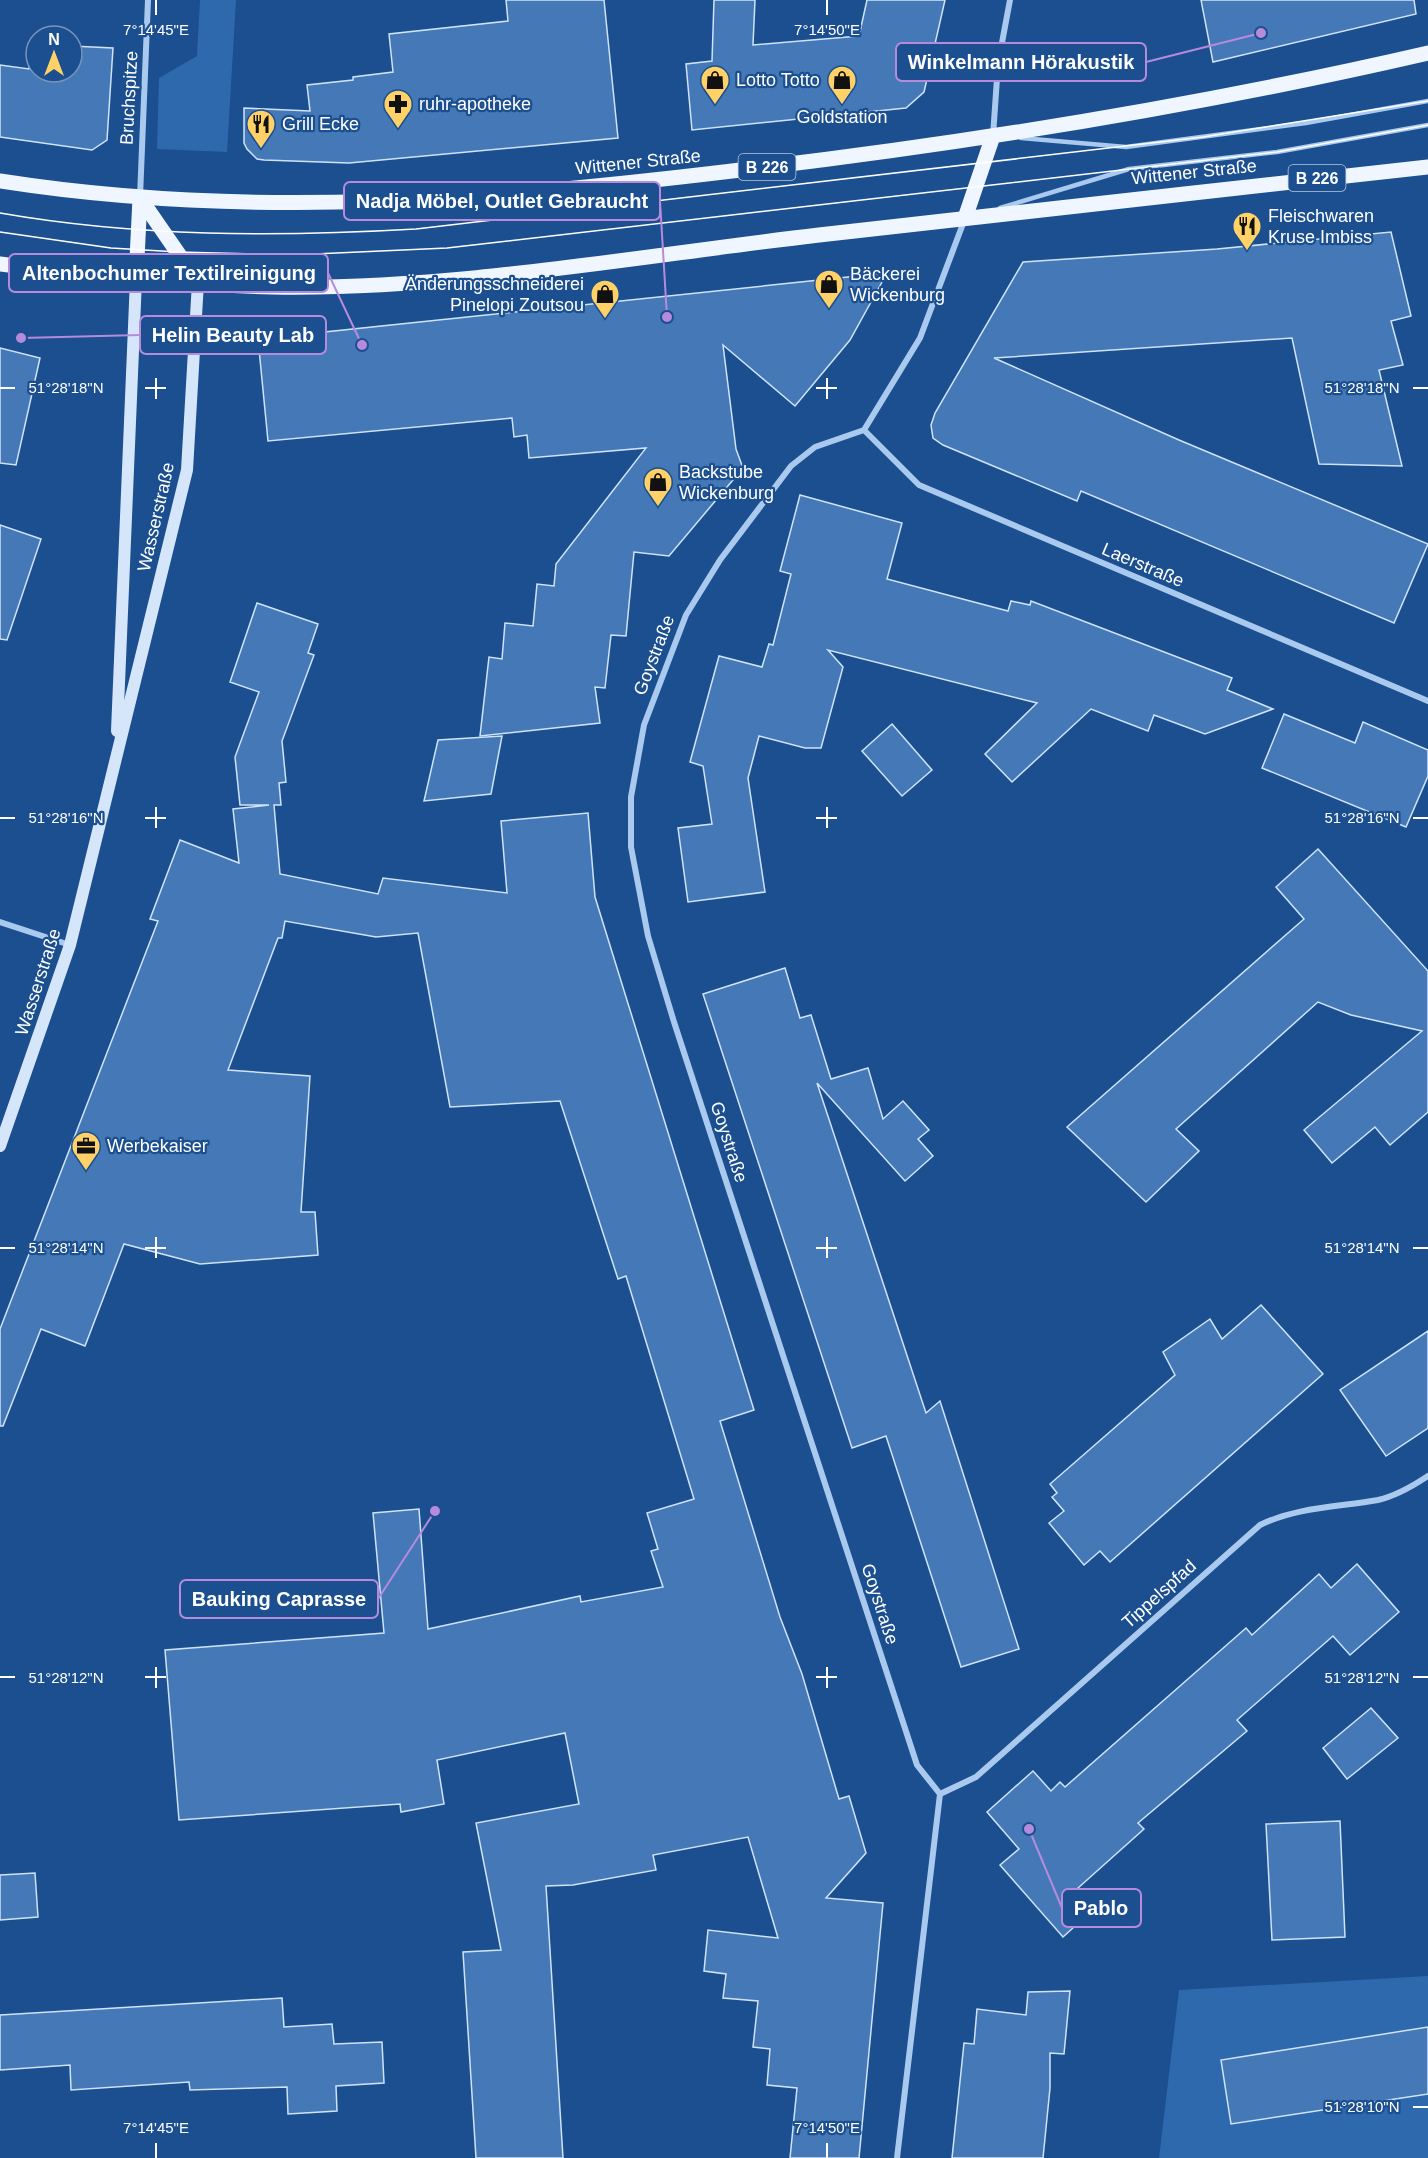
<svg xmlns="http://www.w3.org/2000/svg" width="1428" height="2158" font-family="Arial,sans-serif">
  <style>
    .green { fill: #2e69ad }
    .building { fill: #4478b7; stroke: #cfe3fa; stroke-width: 1.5 }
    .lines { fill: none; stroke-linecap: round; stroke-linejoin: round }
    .lane { stroke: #a9c9ee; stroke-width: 4.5 }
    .street { stroke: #a9c9ee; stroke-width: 6 }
    .secondary { stroke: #d6e6fa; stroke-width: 12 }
    .primary { stroke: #f0f6ff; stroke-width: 15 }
    .tram { stroke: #fff; stroke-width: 1.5 }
    .ticks { fill: none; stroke: #fff; stroke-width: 2 }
    .labels { text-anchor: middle; stroke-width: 4.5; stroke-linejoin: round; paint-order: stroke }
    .shield { fill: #1b4f8f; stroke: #bbcadd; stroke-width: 1.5 }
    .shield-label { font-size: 16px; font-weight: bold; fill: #fff }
    .poi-label { font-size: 18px; fill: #fff; stroke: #1b4f8f; text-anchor: start }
    .street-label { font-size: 18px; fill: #fff; stroke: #1b4f8f }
    .ticks-label { font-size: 15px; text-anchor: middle; fill: #fff; stroke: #1b4f8f; stroke-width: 4.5; stroke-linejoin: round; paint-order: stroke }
    .leader { fill: none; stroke: #b68bdc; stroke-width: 2 }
    .callout-dot { fill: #b68bdc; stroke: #1b4f8f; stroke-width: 2 }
    .callout { fill: #1b4f8f; stroke: #b68bdc; stroke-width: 2 }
    .callout-label { font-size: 20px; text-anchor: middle; font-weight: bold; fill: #fff }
  </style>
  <rect width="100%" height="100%" fill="#1b4f8f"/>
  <g class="green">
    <polygon points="200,0 236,0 227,152 157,149 159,78 197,56"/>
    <polygon points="1428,1976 1428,2158 1159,2158 1179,1990"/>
  </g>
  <g class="building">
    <polygon points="506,0 604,0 618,138 349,163 264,160 257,159 247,149 244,143 244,108 310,111 307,85 353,80 353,77 393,72 389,34 508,21"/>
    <polygon points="714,0 755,0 753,45 859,36 867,0 945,0 924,92 906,108 692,130 686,64 712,61"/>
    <polygon points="1201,0 1414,0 1416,14 1213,62"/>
    <polygon points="31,43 36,43 36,72 72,72 72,46 113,48 107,140 92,150 0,137 0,65 29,69"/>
    <polygon points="1391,232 1411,316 1391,321 1403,365 1379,370 1402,466 1319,464 1292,338 994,358 1179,440 1428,544 1394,623 1081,491 1077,501 943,445 933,438 931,425 935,413 1023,262 1217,249"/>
    <polygon points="887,273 850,340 795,406 723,345 736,449 743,468 669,556 634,552 626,636 611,635 605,688 595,687 600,723 480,736 489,657 502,659 505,623 533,626 537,584 554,586 556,564 646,448 529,458 527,435 514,437 512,418 268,441 258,339"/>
    <polygon points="0,348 40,358 16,465 0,463"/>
    <polygon points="800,495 902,523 887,579 1008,611 1011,601 1030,605 1031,601 1232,678 1227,690 1273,709 1205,734 1154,715 1148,731 1091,709 1012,782 985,754 1037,703 828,650 843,667 821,748 805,748 759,736 748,778 765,892 688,902 678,828 712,824 703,766 690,762 719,656 762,667 769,644 773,645 791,574 780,571"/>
    <polygon points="0,525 41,539 7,640 0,639"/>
    <polygon points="257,603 318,624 308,653 314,655 282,741 286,782 279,783 281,805 274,805 280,874 378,894 383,878 507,893 501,821 588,813 595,897 754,1410 720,1421 780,1617 802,1674 839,1799 849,1796 866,1853 826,1898 883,1903 859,2158 790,2158 797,2088 767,2085 770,2049 753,2047 758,2001 723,1998 726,1974 704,1971 708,1930 778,1938 748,1837 653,1855 656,1870 573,1885 546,1886 563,2158 476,2158 463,1952 501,1950 476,1823 579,1804 565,1733 437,1760 444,1804 401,1812 400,1804 179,1820 165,1650 384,1633 373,1513 419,1509 428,1629 580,1596 581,1602 663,1587 651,1551 658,1549 647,1513 694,1499 626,1276 618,1279 560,1101 450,1107 418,933 376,937 285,921 282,938 278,938 228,1070 310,1076 301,1212 315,1212 318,1255 200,1264 124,1244 85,1346 41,1329 3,1426 0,1426 0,1329 158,921 150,919 180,840 239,863 233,809 269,805 240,805 235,757 259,692 230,682"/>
    <polygon points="1284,714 1355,743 1363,722 1428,750 1428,776 1406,827 1262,768"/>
    <polygon points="892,724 932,770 902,796 862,751"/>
    <polygon points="502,736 491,794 424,801 438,740"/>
    <polygon points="1318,849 1428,971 1428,1112 1390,1145 1375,1127 1332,1163 1304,1130 1422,1031 1351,1015 1318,1002 1176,1129 1199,1151 1146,1202 1067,1127 1304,919 1276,887"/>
    <polygon points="785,968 800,1018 811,1015 831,1079 868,1068 883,1119 903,1101 929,1130 918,1139 933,1156 905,1181 817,1083 926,1413 940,1401 1019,1649 961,1667 886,1436 852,1448 703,994"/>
    <polygon points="1261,1305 1323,1374 1110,1562 1100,1551 1084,1565 1049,1523 1064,1511 1052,1497 1057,1493 1050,1484 1175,1375 1163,1352 1210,1319 1222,1339"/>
    <polygon points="1428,1331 1428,1428 1386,1456 1340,1390"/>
    <polygon points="1357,1564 1399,1612 1350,1655 1333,1636 1237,1720 1247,1731 1138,1823 1144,1829 1078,1888 1095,1908 1063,1937 1000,1865 1019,1849 987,1812 1033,1771 1051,1791 1060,1782 1065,1787 1246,1628 1252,1635 1319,1574 1331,1588"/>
    <polygon points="1371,1708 1398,1738 1347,1779 1323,1748"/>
    <polygon points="1340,1821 1345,1937 1272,1940 1266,1824"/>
    <polygon points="35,1873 38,1917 0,1920 0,1875"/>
    <polygon points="1070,1991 1064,2054 1050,2053 1050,2088 1043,2158 952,2158 964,2043 974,2044 977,2009 1026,2015 1028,1992"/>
    <polygon points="282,1998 284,2027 332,2024 334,2044 382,2042 384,2083 336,2086 337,2111 288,2114 287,2087 190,2090 189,2082 71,2090 70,2065 0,2070 0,2015"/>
    <polygon points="1428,2027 1428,2094 1231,2124 1221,2060"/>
  </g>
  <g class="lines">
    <g class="lane">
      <polyline points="1021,138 1126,147 1306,123 1428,101"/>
      <polyline points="1000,208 1129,169 1277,152 1428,125"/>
    </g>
    <g class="street">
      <polyline points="993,136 998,64 1010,0"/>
      <polyline points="140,197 148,0"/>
      <polyline points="864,430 919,485 1428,701"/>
      <polyline points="0,922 70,945"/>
      <path d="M940 1794 976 1777 1260 1525C1297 1507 1338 1507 1378 1500 1396 1496 1413 1486 1428 1476"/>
      <polyline points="897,2158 940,1794 917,1765 674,1022 648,936 631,847 631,797 644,725 686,615 720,560 791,466 815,447 864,430 920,338 964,221"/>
    </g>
    <g class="secondary">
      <polyline points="117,731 136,279"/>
      <polyline points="0,1146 70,945 187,470 198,282"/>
    </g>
    <g class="primary">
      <path d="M0 181C255 221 503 199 757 168 982 141 1207 104 1428 53"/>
      <polyline points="140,198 198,282"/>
      <polyline points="965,218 993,136"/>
      <path d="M0 264C90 276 182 285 273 287 456 290 638 256 819 235 1022 211 1225 190 1428 167"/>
      <polyline points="136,279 140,198"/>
    </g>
    <g class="tram">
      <path d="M0 213C137 237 277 237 416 229L1203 137 1428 101"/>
      <polyline points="0,232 111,248 178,252 292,255 447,248 1277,152 1428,125"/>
    </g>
  </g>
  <path class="ticks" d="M156 0V15M827 0V15M156 378V399M827 378V399M0 388H15M145 388H166M816 388H837M1413 388H1428M156 807V828M827 807V828M0 818H15M145 818H166M816 818H837M1413 818H1428M156 1237V1258M827 1237V1258M0 1248H15M145 1248H166M816 1248H837M1413 1248H1428M156 1667V1688M827 1667V1688M0 1677H15M145 1677H166M816 1677H837M1413 1677H1428M1413 2107H1428M156 2143V2158M827 2143V2158"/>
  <defs>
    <g id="shop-pin" transform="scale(1.5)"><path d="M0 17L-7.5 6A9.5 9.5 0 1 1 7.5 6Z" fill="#ffd166" stroke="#1b4f8f"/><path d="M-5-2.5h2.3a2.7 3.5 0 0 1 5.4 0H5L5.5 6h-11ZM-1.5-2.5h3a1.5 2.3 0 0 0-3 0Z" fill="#111"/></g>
    <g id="pharmacy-pin" transform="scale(1.5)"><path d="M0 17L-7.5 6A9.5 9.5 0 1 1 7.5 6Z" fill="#ffd166" stroke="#1b4f8f"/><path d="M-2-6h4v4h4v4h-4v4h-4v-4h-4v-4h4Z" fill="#111"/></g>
    <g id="restaurant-pin" transform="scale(1.5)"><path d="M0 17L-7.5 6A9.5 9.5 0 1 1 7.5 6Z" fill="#ffd166" stroke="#1b4f8f"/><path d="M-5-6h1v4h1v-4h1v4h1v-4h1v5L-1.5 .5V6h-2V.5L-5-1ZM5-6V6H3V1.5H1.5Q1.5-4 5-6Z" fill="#111"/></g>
    <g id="office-pin" transform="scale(1.5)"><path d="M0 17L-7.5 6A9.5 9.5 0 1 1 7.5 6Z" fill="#ffd166" stroke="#1b4f8f"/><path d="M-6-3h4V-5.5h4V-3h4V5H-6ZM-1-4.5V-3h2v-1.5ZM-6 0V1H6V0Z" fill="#111"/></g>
  </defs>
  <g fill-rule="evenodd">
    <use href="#shop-pin" x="715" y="80"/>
    <use href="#shop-pin" x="842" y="80"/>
    <use href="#pharmacy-pin" x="398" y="104"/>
    <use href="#restaurant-pin" x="261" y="124"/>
    <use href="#restaurant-pin" x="1247" y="226"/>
    <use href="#shop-pin" x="829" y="284"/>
    <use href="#shop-pin" x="605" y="294"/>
    <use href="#shop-pin" x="658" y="482"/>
    <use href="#office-pin" x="86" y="1146"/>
  </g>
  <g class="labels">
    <g class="shield">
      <rect x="738.5" y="154" width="57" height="26" rx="4.5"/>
      <rect x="1288.5" y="165" width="57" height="26" rx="4.5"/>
    </g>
    <g class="shield-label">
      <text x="767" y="173">B 226</text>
      <text x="1317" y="184">B 226</text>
    </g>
    <g class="poi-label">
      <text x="736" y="86">Lotto Totto</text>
      <text x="419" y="110">ruhr-apotheke</text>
      <text x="842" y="123" text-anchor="middle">Goldstation</text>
      <text x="282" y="130">Grill Ecke</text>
      <text x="1268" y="222">Fleischwaren<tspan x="1268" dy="21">Kruse Imbiss</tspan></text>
      <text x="850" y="280">Bäckerei<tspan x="850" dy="21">Wickenburg</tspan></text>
      <text x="584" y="290" text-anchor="end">Änderungsschneiderei<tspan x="584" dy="21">Pinelopi Zoutsou</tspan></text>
      <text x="679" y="478">Backstube<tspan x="679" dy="21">Wickenburg</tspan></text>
      <text x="107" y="1152">Werbekaiser</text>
    </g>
    <g class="street-label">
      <text transform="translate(129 98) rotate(-87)" y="6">Bruchspitze</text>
      <text transform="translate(638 162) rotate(-6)" y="6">Wittener Straße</text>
      <text transform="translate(1194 172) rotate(-6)" y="6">Wittener Straße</text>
      <text transform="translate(156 517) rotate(-77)" y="6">Wasserstraße</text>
      <text transform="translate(1143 565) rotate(23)" y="6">Laerstraße</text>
      <text transform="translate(654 655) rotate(-69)" y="6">Goystraße</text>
      <text transform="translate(38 982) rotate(-72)" y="6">Wasserstraße</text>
      <text transform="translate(729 1142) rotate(72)" y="6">Goystraße</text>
      <text transform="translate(1159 1594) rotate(-42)" y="6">Tippelspfad</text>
      <text transform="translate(880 1604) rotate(72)" y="6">Goystraße</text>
    </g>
  </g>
  <g class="ticks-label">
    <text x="156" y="35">7°14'45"E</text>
    <text x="827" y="35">7°14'50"E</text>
    <text x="66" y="393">51°28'18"N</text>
    <text x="1362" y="393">51°28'18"N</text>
    <text x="66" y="823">51°28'16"N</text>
    <text x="1362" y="823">51°28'16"N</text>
    <text x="66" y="1253">51°28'14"N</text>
    <text x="1362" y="1253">51°28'14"N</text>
    <text x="66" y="1683">51°28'12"N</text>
    <text x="1362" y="1683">51°28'12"N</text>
    <text x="1362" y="2112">51°28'10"N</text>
    <text x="156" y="2133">7°14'45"E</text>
    <text x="827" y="2133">7°14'50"E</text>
  </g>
  <path class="leader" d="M1261 33L1146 62M667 317L660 201M362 345L328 273M21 338L140 335M435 1511L378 1599M1029 1829L1062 1908"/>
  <g class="callout-dot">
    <circle cx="1261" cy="33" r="6"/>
    <circle cx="667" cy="317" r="6"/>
    <circle cx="362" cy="345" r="6"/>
    <circle cx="21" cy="338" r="6"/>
    <circle cx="435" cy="1511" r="6"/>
    <circle cx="1029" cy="1829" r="6"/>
  </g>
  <g class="callout">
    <rect x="896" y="43" width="250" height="38" rx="6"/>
    <rect x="344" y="182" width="316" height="38" rx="6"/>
    <rect x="9" y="254" width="319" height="38" rx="6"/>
    <rect x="140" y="316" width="186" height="38" rx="6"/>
    <rect x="180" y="1580" width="198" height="38" rx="6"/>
    <rect x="1062" y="1889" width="79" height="38" rx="6"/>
  </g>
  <g class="callout-label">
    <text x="1021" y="69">Winkelmann Hörakustik</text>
    <text x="502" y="208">Nadja Möbel, Outlet Gebraucht</text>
    <text x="169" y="280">Altenbochumer Textilreinigung</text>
    <text x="233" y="342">Helin Beauty Lab</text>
    <text x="279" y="1606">Bauking Caprasse</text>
    <text x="1101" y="1915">Pablo</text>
  </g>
  <g transform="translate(54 54)"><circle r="28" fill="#1b4f8f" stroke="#7695bc" stroke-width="1.5"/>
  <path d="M0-4.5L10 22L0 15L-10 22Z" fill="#ffd166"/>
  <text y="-9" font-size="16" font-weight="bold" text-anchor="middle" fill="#ffffff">N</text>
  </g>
</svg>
